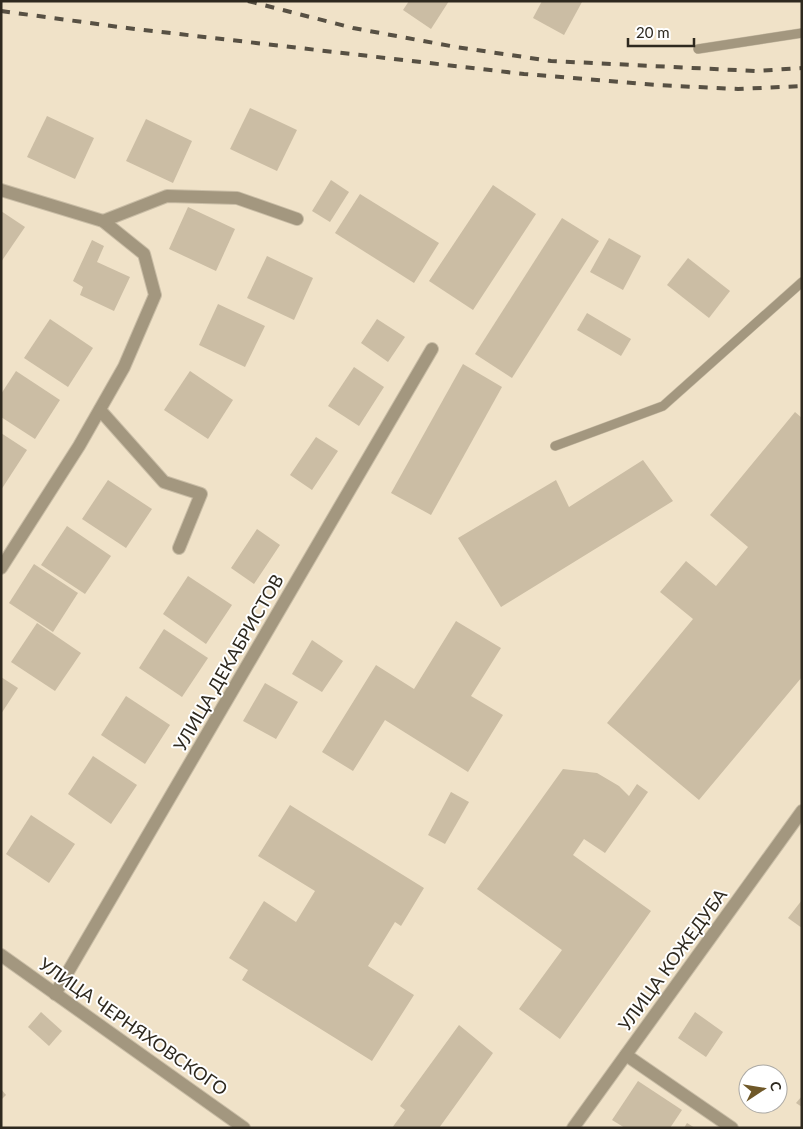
<svg xmlns="http://www.w3.org/2000/svg" width="803" height="1129" font-family="Lato,sans-serif">
  <style>
    .building { fill: #cbbda4 }
    .lines { fill: none; stroke-linecap: round; stroke-linejoin: round }
    .service-casing { stroke: #c9bda6; stroke-width: 10 }
    .minor-casing { stroke: #c9bda6; stroke-width: 14 }
    .service { stroke: #a3977f; stroke-width: 9 }
    .minor { stroke: #a3977f; stroke-width: 12 }
    .rail { stroke: #575043; stroke-width: 4; stroke-dasharray: 9 9; stroke-linecap: butt }
    .labels { text-anchor: middle; stroke-width: 4; stroke-linejoin: round; paint-order: stroke }
    .street-label { font-size: 18px; fill: #2e291f; stroke: #fff }
  </style>
  <rect width="100%" height="100%" fill="#f0e2c8"/>
  <g class="building">
    <polygon points="409,1 449,1 431,29 403,10"/>
    <polygon points="542,1 582,2 564,35 533,18"/>
    <polygon points="250,108 297,130 277,171 230,149"/>
    <polygon points="47,116 94,138 75,179 27,157"/>
    <polygon points="146,119 192,141 173,183 126,161"/>
    <polygon points="331,180 349,192 330,222 312,211"/>
    <polygon points="493,185 536,214 473,310 429,281"/>
    <polygon points="360,194 439,243 414,283 335,233"/>
    <polygon points="188,207 235,229 216,271 169,249"/>
    <polygon points="1,211 25,227 1,262"/>
    <polygon points="562,218 599,241 512,378 475,354"/>
    <polygon points="609,238 641,256 623,290 590,272"/>
    <polygon points="92,240 104,246 97,262 130,277 114,311 80,295 83,287 73,281"/>
    <polygon points="267,256 313,278 294,320 247,298"/>
    <polygon points="688,258 730,291 709,318 667,285"/>
    <polygon points="218,304 265,326 245,367 199,345"/>
    <polygon points="587,313 631,339 621,356 577,330"/>
    <polygon points="50,319 93,348 68,387 24,358"/>
    <polygon points="377,319 405,337 388,362 361,343"/>
    <polygon points="463,364 502,387 431,515 391,493"/>
    <polygon points="354,367 384,387 359,426 328,406"/>
    <polygon points="16,371 60,400 35,439 1,417 1,394"/>
    <polygon points="190,371 233,400 208,439 164,410"/>
    <polygon points="795,412 802,418 802,677 699,800 607,723 693,619 660,592 686,561 716,586 748,547 710,515"/>
    <polygon points="1,433 27,450 1,490"/>
    <polygon points="316,437 338,451 312,490 290,475"/>
    <polygon points="643,460 673,501 501,607 458,538 556,480 569,507"/>
    <polygon points="108,480 152,509 126,548 82,519"/>
    <polygon points="67,526 111,556 85,594 41,565"/>
    <polygon points="257,529 280,545 254,584 231,568"/>
    <polygon points="34,564 78,593 53,632 9,603"/>
    <polygon points="188,576 232,605 206,644 163,614"/>
    <polygon points="456,621 501,648 471,696 503,715 468,772 385,720 353,771 322,752 376,665 414,689"/>
    <polygon points="37,623 81,653 55,691 11,662"/>
    <polygon points="164,629 208,658 182,697 139,668"/>
    <polygon points="312,640 343,661 322,692 292,674"/>
    <polygon points="1,677 18,688 1,714"/>
    <polygon points="265,683 298,702 276,739 243,721"/>
    <polygon points="126,696 170,725 145,764 101,735"/>
    <polygon points="93,756 137,785 111,824 68,794"/>
    <polygon points="563,769 597,773 619,786 629,796 637,784 648,792 605,853 584,839 573,855 651,911 560,1039 519,1009 562,950 477,889"/>
    <polygon points="451,792 469,802 445,844 428,835"/>
    <polygon points="290,805 424,888 401,926 395,922 368,966 414,995 372,1061 242,980 248,970 229,958 264,901 296,922 315,891 258,856"/>
    <polygon points="31,815 75,844 49,883 6,854"/>
    <polygon points="802,900 802,928 788,918"/>
    <polygon points="41,1012 62,1031 49,1046 28,1027"/>
    <polygon points="695,1012 723,1032 706,1057 678,1038"/>
    <polygon points="459,1025 493,1053 439,1128 392,1128 405,1110 400,1106"/>
    <polygon points="638,1081 682,1110 670,1128 625,1128 612,1120"/>
    <polygon points="1,1089 6,1095 1,1100"/>
    <polygon points="802,1096 802,1107 796,1103"/>
    <polygon points="687,1123 695,1128 684,1128"/>
  </g>
  <g class="lines">
    <g class="service-casing">
      <g id="service">
        <polyline points="698,49 802,33"/>
        <polyline points="555,446 663,406 802,282"/>
      </g>
    </g>
    <g class="minor-casing">
      <g id="minor">
        <polyline points="1,190 103,221 144,254 155,295 124,367 79,446 1,568"/>
        <polyline points="103,221 167,196 237,198 297,219"/>
        <polyline points="100,410 164,482 201,494 179,548"/>
        <polyline points="1,955 244,1128"/>
        <polyline points="55,994 432,349"/>
        <polyline points="626,1055 732,1128"/>
        <polyline points="573,1128 802,811"/>
      </g>
    </g>
    <use href="#service" class="service"/>
    <use href="#minor" class="minor"/>
    <g class="rail">
      <polyline points="248,1 353,28 456,47 551,61 755,71 802,68"/>
      <polyline points="1,11 127,28 524,74 656,85 738,89 802,86"/>
    </g>
  </g>
  <g class="labels">
    <g class="street-label">
      <text transform="translate(229 663) rotate(-60)" y="6">УЛИЦА ДЕКАБРИСТОВ</text>
      <text transform="translate(673 960) rotate(-54)" y="6">УЛИЦА КОЖЕДУБА</text>
      <text transform="translate(133 1027) rotate(35)" y="6">УЛИЦА ЧЕРНЯХОВСКОГО</text>
    </g>
  </g>
  <rect width="803" height="1129" fill="none" stroke="#2e291f" stroke-width="5"/>
  <g transform="translate(763 1089) rotate(78)"><circle r="24" fill="#ffffff" stroke="#aba9a5"/>
  <path d="M0-4L9 19L0 12L-9 19Z" fill="#6f5828"/>
  <text y="-8" font-size="14" font-weight="bold" text-anchor="middle" fill="#2e291f">С</text>
  </g>
  <path d="M628 38v8h66v-8" fill="none" stroke="#2e291f" stroke-width="2.5"/>
  <text x="636" y="38" font-size="15" fill="#2e291f" stroke="#ffffff" stroke-width="4" paint-order="stroke">20 m</text>
</svg>
